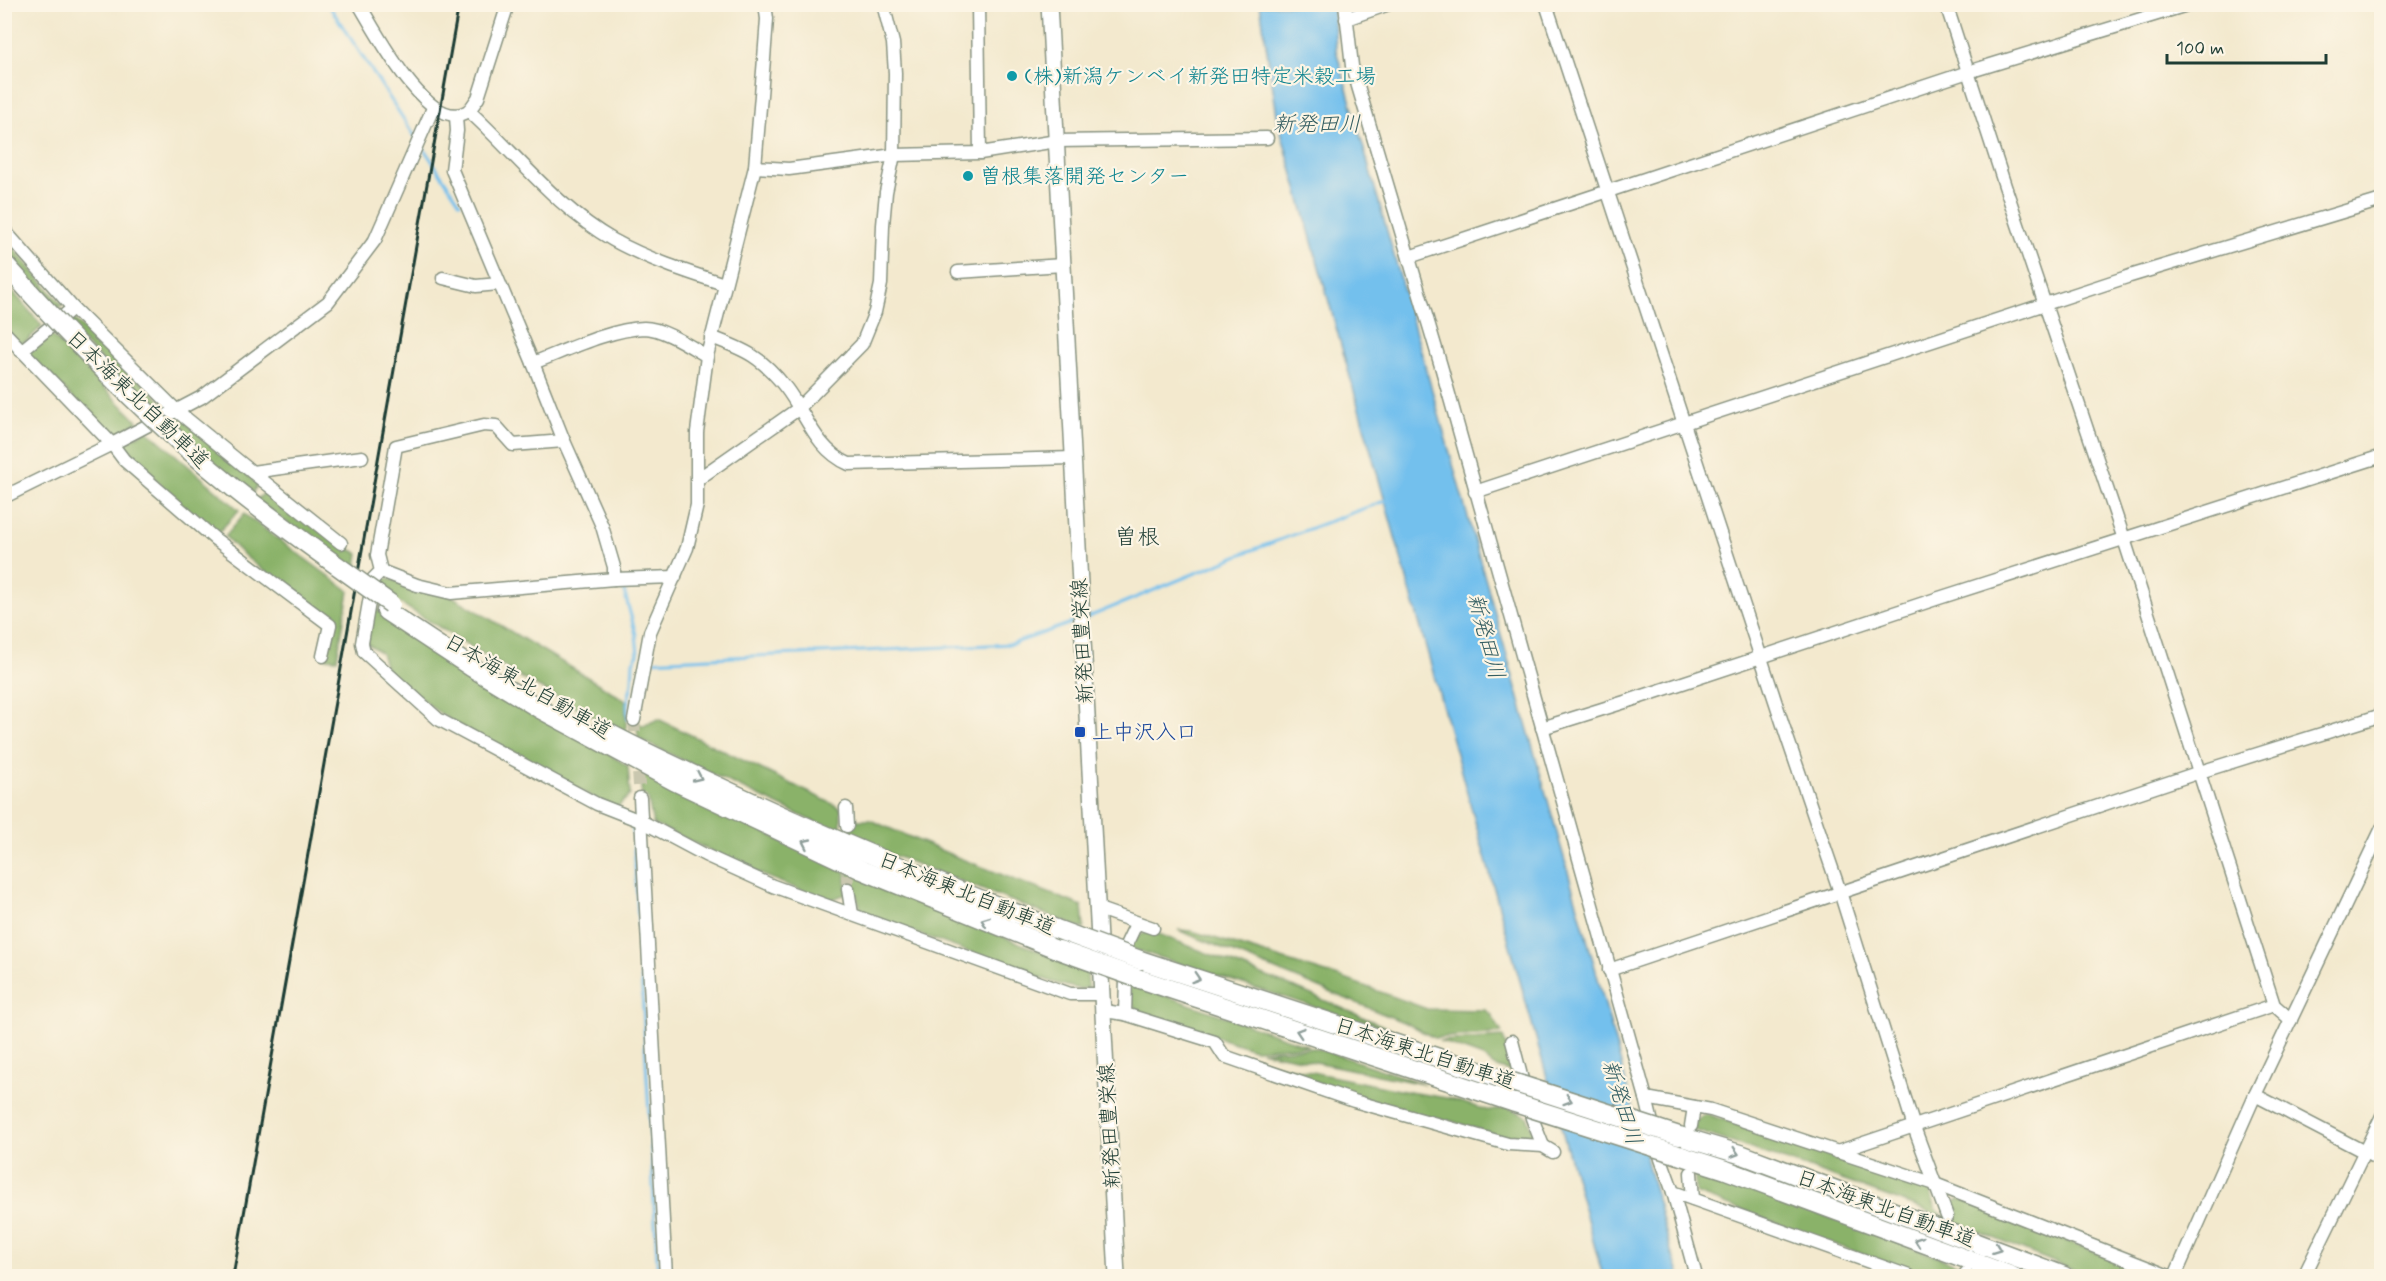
<svg xmlns="http://www.w3.org/2000/svg" width="2386" height="1281" font-family="Mynerve,'Klee One',sans-serif">
  <style>
    .forest { fill: #8ab269; stroke: #54784e; stroke-width: 1.5 }
    .water { fill: #73c0ed; stroke: #497e90; stroke-width: 1.5 }
    .lines { fill: none; stroke-linecap: round; stroke-linejoin: round }
    .stream { stroke: #73c0ed; stroke-width: 3 }
    .minor-tunnel { stroke: #c9c7af; stroke-width: 12; stroke-dasharray: 12 6; stroke-linecap: butt }
    .minor-casing { stroke: #899381; stroke-width: 15 }
    .major-casing { stroke: #899381; stroke-width: 18 }
    .highway-casing { stroke: #899381; stroke-width: 21 }
    .minor { stroke: #fff; stroke-width: 12 }
    .major { stroke: #fff; stroke-width: 15 }
    .highway { stroke: #fff; stroke-width: 18 }
    .rail { stroke: #1f3d34; stroke-width: 3 }
    .highway-bridge-casing { stroke: #899381; stroke-width: 21; stroke-linecap: butt }
    .highway-bridge { stroke: #fff; stroke-width: 18 }
    .oneway { stroke: #8f9e9a }
    .culture-dot { fill: #0f9aa8; stroke: #fcf5e5; stroke-width: 2 }
    .transit-dot { fill: #1a4fb4; stroke: #fcf5e5; stroke-width: 2 }
    .labels { text-anchor: middle; stroke-width: 4.5; stroke-linejoin: round; paint-order: stroke }
    .culture-label { font-size: 21px; fill: #0d838f; stroke: #fcf5e5; text-anchor: start }
    .street-label { font-size: 21px; fill: #1f3d34; stroke: #fcf5e5 }
    .transit-label { font-size: 21px; fill: #164399; stroke: #fcf5e5; text-anchor: start }
    .water-label { font-size: 22px; font-style: italic; fill: #345e62; stroke: #fcf5e5 }
    .neighbourhood-label { font-size: 22px; fill: #1f3d34; stroke: #fcf5e5 }
  </style>
  <rect width="100%" height="100%" fill="#fcf5e5"/>
  <filter id="ink" filterUnits="userSpaceOnUse"><feTurbulence type="fractalNoise" baseFrequency=".0167" numOctaves="2"/><feDisplacementMap in="SourceGraphic" scale="12" xChannelSelector="R" yChannelSelector="G"/><feConvolveMatrix kernelMatrix="1 2 1 2 8 2 1 2 1" color-interpolation-filters="sRGB"/></filter>
  <filter id="wash" filterUnits="userSpaceOnUse"><feTurbulence type="fractalNoise" baseFrequency=".008" numOctaves="4" result="noise"/><feDisplacementMap in="SourceGraphic" scale="24" xChannelSelector="R" yChannelSelector="G"/><feGaussianBlur stdDeviation="1.35" result="paint"/><feColorMatrix in="noise" values="0 0 0 0 0 0 0 0 0 0 0 0 0 0 0 0 0 1.4 0 .05"/><feComposite in="paint" operator="in"/></filter>
  <g filter="url(#wash)">
    <rect width="100%" height="100%" fill="#f3e9ce"/>
    <g class="forest">
      <polygon points="4,237 62,305 55,312 5,256"/>
      <polygon points="4,281 42,326 27,341 18,344 5,328"/>
      <polygon points="69,315 166,405 156,414 62,321"/>
      <polygon points="48,331 138,422 118,433 109,433 29,355 30,349"/>
      <polygon points="177,415 258,484 251,496 164,421"/>
      <polygon points="147,430 239,510 218,533 185,508 122,447 122,444"/>
      <polygon points="268,490 340,544 359,554 355,575 256,500"/>
      <path d="M244 514 349 591 337 659 326 658 335 621C299 592 255 571 225 536Z"/>
      <polygon points="378,576 450,595 612,692 626,701 626,734 529,682 375,588"/>
      <polygon points="370,605 415,635 628,766 630,795 615,809 458,725 434,709 386,669 381,653 365,642"/>
      <polygon points="658,719 841,808 841,828 844,836 638,739 637,722 643,726"/>
      <polygon points="643,773 846,872 846,894 828,901 765,876 653,824 648,798 642,798 640,776"/>
      <polygon points="856,820 870,820 959,858 1082,906 1084,929 849,838 849,821 852,828"/>
      <polygon points="849,872 938,911 1087,970 1088,988 1079,989 1055,983 863,914 857,897 853,892 849,894"/>
      <polygon points="1178,930 1192,931 1342,978 1427,1009 1485,1010 1491,1014 1502,1033 1434,1038 1408,1024"/>
      <polygon points="1151,931 1300,990 1409,1037 1130,948 1134,937"/>
      <path d="M1129 983 1309 1046 1254 1049 1141 1013C1130 1004 1129 997 1129 983Z"/>
      <polygon points="1503,1037 1515,1073 1494,1066 1483,1057 1439,1041"/>
      <polygon points="1316,1048 1422,1083 1423,1084 1261,1051"/>
      <polygon points="1233,1056 1409,1092 1447,1098 1490,1111 1508,1107 1527,1116 1535,1138 1532,1141 1515,1141 1447,1120 1402,1112"/>
      <polygon points="1706,1114 1929,1188 1936,1209 1944,1217 1809,1168 1694,1130 1693,1123"/>
      <polygon points="1695,1172 1714,1176 1890,1239 1961,1266 1964,1275 1921,1276 1695,1193"/>
      <path d="M1960 1199 2139 1269 2152 1276H2088L1949 1220C1949 1210 1950 1203 1960 1199Z"/>
    </g>
    <polygon class="water" points="1260,5 1333,5 1336,50 1596,971 1671,1251 1680,1276 1603,1276 1278,121"/>
    <g class="lines">
      <g class="stream">
        <polyline points="328,4 416,138"/>
        <polyline points="422,146 460,203"/>
        <polyline points="622,583 636,635 638,654 633,662 632,683 627,704 628,719"/>
        <polyline points="1086,618 1247,552 1387,500"/>
        <polyline points="647,661 1012,644 1077,621"/>
        <polyline points="633,827 658,1276"/>
      </g>
    </g>
  </g>
  <g filter="url(#ink)">
    <g class="lines">
      <g class="minor-tunnel">
        <polyline points="634,720 640,798"/>
        <polyline points="847,857 848,889"/>
      </g>
      <g class="minor-casing">
        <g id="minor">
          <path d="M359 4C375 30 428 133 466 112 471 110 474 103 478 98L508 4"/>
          <polyline points="978,4 980,153"/>
          <polyline points="1345,4 1352,66 1441,366 1646,1098 1661,1159 1673,1192 1909,1276"/>
          <polyline points="1546,4 1787,737 1840,892 1914,1127 1947,1216"/>
          <polyline points="1946,4 2005,186 2124,539 2274,1005 2291,1020"/>
          <polyline points="1346,19 1389,4"/>
          <path d="M469 111C516 154 557 208 613 240 647 259 687 272 724 284"/>
          <polyline points="456,116 457,131 452,170 533,363 564,441 602,526 614,567 614,579"/>
          <polyline points="755,167 789,169 894,155 980,153 1057,141 1267,138"/>
          <polyline points="4,230 73,308 177,411 252,472 362,457"/>
          <polyline points="1409,257 1968,72 2190,4"/>
          <polyline points="958,272 1063,265"/>
          <polyline points="443,278 476,286 499,284"/>
          <polyline points="4,332 112,444 124,460 215,539 330,625 323,656"/>
          <path d="M711 337C746 350 762 357 786 388 806 414 816 450 849 464L1073 458"/>
          <polyline points="21,351 73,308"/>
          <path d="M533 363C565 351 610 329 644 328 663 328 691 347 707 356"/>
          <polyline points="564,441 513,445 496,426 484,425 396,446 377,555 381,571 373,579 362,643 364,652 438,719 597,804 643,822 705,855 773,886 1070,994 1101,994"/>
          <polyline points="252,472 341,543"/>
          <polyline points="698,479 798,409 862,344 875,312 881,284 883,225 886,192 894,155 895,73 893,43 883,4"/>
          <polyline points="1475,492 2130,276 2382,200"/>
          <polyline points="4,497 112,444 202,397 328,302 375,240 433,108"/>
          <polyline points="381,571 417,585 451,593 614,579 675,577"/>
          <polyline points="634,720 650,632 687,548 697,505 697,432 707,356 755,167 764,59 767,19 765,4"/>
          <polyline points="1542,728 1628,701 1939,598 2382,456"/>
          <polyline points="640,798 666,1276"/>
          <polyline points="846,808 847,826"/>
          <polyline points="848,889 852,914"/>
          <polyline points="1096,908 1153,928"/>
          <polyline points="1609,970 2200,772 2382,715"/>
          <polyline points="1104,1011 1125,1014 1215,1042 1224,1056 1354,1101 1508,1144 1543,1146 1553,1152"/>
          <polyline points="1125,1014 1127,943 1136,924"/>
          <polyline points="1512,1041 1532,1118 1543,1146"/>
          <polyline points="2255,1095 2382,1161"/>
          <polyline points="1646,1098 1711,1110 1935,1184 2169,1276"/>
          <polyline points="1691,1126 1694,1107"/>
          <polyline points="1837,1152 2274,1005"/>
          <polyline points="1691,1173 1693,1199"/>
          <polyline points="1673,1192 1696,1276"/>
          <polyline points="1966,1273 1967,1276"/>
          <polyline points="2175,1276 2255,1095 2382,828"/>
          <polyline points="2304,1276 2382,1116"/>
        </g>
      </g>
      <g class="major-casing">
        <polyline id="major" points="1049,4 1117,1276"/>
      </g>
      <g class="highway-casing">
        <g id="highway">
          <polyline points="386,611 471,667 540,709 674,781 862,870 1059,950"/>
          <path d="M601 729C647 754 694 775 741 797 844 845 950 888 1056 929"/>
          <polyline points="1140,960 1512,1082"/>
          <polyline points="1140,979 1515,1103"/>
          <polyline points="1679,1136 1743,1155 2064,1276"/>
          <polyline points="1679,1155 1726,1170 2012,1276"/>
        </g>
      </g>
      <use href="#minor" class="minor"/>
      <use href="#major" class="major"/>
      <use href="#highway" class="highway"/>
      <polyline class="rail" points="233,1276 459,4"/>
      <g class="highway-bridge-casing">
        <g id="highway-bridge">
          <path d="M4 263C75 344 152 422 236 490 286 530 339 567 391 604"/>
          <polyline points="1056,929 1140,960"/>
          <polyline points="1059,950 1140,979"/>
          <polyline points="1512,1082 1679,1136"/>
          <polyline points="1515,1103 1679,1155"/>
        </g>
      </g>
      <use href="#highway-bridge" class="highway-bridge"/>
    </g>
    <defs><path id="oneway-chevron" d="M-2-3.5L2.5 0L-2 3.5" fill="none" stroke-width="1.6" stroke-linecap="round" stroke-linejoin="round" transform="scale(1.5)"/></defs>
    <g class="oneway">
      <use href="#oneway-chevron" transform="translate(698 777) rotate(25)"/>
      <use href="#oneway-chevron" transform="translate(806 843) rotate(-155)"/>
      <use href="#oneway-chevron" transform="translate(985 921) rotate(-159)"/>
      <use href="#oneway-chevron" transform="translate(1196 978) rotate(18)"/>
      <use href="#oneway-chevron" transform="translate(1300 1032) rotate(-162)"/>
      <use href="#oneway-chevron" transform="translate(1568 1100) rotate(18)"/>
      <use href="#oneway-chevron" transform="translate(1735 1153) rotate(17)"/>
      <use href="#oneway-chevron" transform="translate(1918 1241) rotate(-160)"/>
      <use href="#oneway-chevron" transform="translate(1997 1249) rotate(21)"/>
    </g>
  </g>
  <g class="culture-dot">
    <circle cx="1012" cy="76" r="6"/>
    <circle cx="968" cy="176" r="6"/>
  </g>
  <rect class="transit-dot" x="1074" y="726" width="12" height="12" rx="3"/>
  <g class="labels">
    <g class="culture-label">
      <text x="1024" y="83">(株)新潟ケンベイ新発田特定米穀工場</text>
      <text x="980" y="183">曽根集落開発センター</text>
    </g>
    <g class="street-label">
      <text transform="translate(138 399) rotate(44)" y="7">日本海東北自動車道</text>
      <text transform="translate(1082 641) rotate(-93)" y="7">新発田豊栄線</text>
      <text transform="translate(528 686) rotate(30)" y="7">日本海東北自動車道</text>
      <text transform="translate(967 893) rotate(22)" y="7">日本海東北自動車道</text>
      <text transform="translate(1425 1053) rotate(18)" y="7">日本海東北自動車道</text>
      <text transform="translate(1109 1126) rotate(-93)" y="7">新発田豊栄線</text>
      <text transform="translate(1886 1208) rotate(20)" y="7">日本海東北自動車道</text>
    </g>
    <g class="transit-label">
      <text x="1092" y="739">上中沢入口</text>
    </g>
    <g class="water-label">
      <text x="1317" y="131">新発田川</text>
      <text transform="translate(1487 636) rotate(75)" y="8">新発田川</text>
      <text transform="translate(1623 1102) rotate(73)" y="8">新発田川</text>
    </g>
    <g class="neighbourhood-label">
      <text x="1137" y="544">曽根</text>
    </g>
  </g>
  <rect width="2386" height="1281" fill="none" stroke="#fcf5e5" stroke-width="24"/>
  <path d="M2167 54v9h159v-9" fill="none" stroke="#1f3d34" stroke-width="3"/>
  <text x="2176" y="54" font-size="18" fill="#1f3d34" stroke="#fcf5e5" stroke-width="4.5" paint-order="stroke">100 m</text>
</svg>
